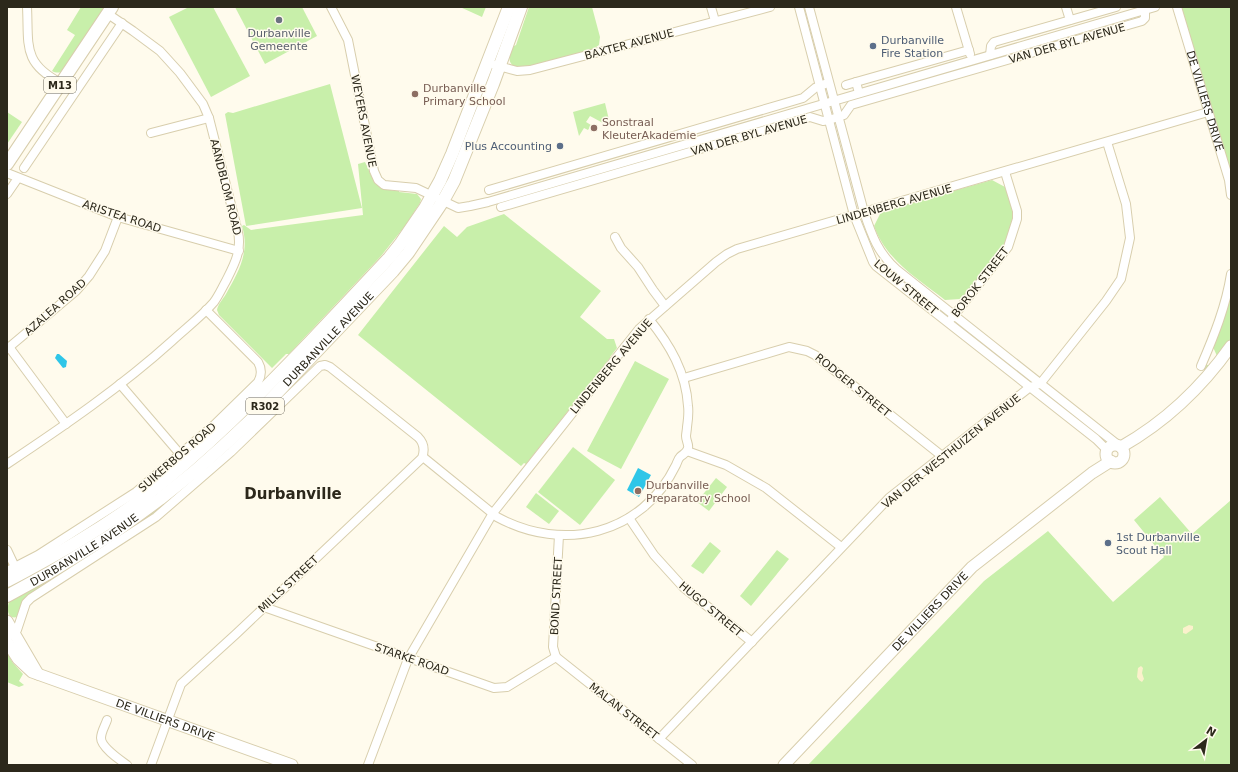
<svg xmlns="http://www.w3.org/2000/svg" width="1238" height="772" font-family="'DejaVu Sans',sans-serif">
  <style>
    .green { fill: #c8efaa }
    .sand { fill: #fbf1cc }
    .water { fill: #2fc6e8 }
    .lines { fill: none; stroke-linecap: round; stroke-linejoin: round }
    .street-casing { stroke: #d8cead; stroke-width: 10 }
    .secondary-casing { stroke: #d8cead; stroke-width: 13 }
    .primary-casing { stroke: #d8cead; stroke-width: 14 }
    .street { stroke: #fff; stroke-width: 8 }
    .secondary { stroke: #fff; stroke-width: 11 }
    .primary { stroke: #fff; stroke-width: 12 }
    .worship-dot { fill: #6b7280; stroke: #fffbed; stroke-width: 1.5 }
    .service-dot { fill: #5c6f8a; stroke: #fffbed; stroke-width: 1.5 }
    .education-dot { fill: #8d6e63; stroke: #fffbed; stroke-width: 1.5 }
    .labels { text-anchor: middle; stroke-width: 3; stroke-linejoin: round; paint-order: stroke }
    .shield { fill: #fffbed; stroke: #6b675a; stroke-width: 1 }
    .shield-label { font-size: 10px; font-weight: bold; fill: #2c281b }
    .worship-label { font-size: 11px; fill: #5b616d; stroke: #fffbed }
    .service-label { font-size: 11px; fill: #4e5e75; stroke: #fffbed; text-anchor: start }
    .street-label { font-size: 11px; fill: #2c281b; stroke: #fffbed }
    .education-label { font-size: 11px; fill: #785e54; stroke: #fffbed; text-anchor: start }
    .district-label { font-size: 15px; font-weight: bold; fill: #2c281b; stroke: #fffbed }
  </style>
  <rect width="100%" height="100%" fill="#fffbed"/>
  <g class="green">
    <path d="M81 7H106L63 71C59 73 56 73 52 71L75 35 67 30Z"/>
    <polygon points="189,7 213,7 250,76 211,97 169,17"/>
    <polygon points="235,7 302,7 317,36 265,64"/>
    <polygon points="460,7 486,7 482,17"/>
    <path d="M529 7H592L600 37 599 45 592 50 523 68C507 67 508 59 512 47L516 45Z"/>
    <polygon points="1182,7 1231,7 1231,183 1182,8"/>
    <polygon points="330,84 362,208 246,226 225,114 228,112 233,113"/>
    <polygon points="605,103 609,120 603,123 590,116 586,122 591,125 588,130 584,128 579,136 573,112"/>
    <polygon points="7,112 22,122 7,144"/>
    <path d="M365 162C375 182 373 189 399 191V192L417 194 421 199 420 203 405 226 381 256 289 354H286L272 368 219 315 217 310C218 304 223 299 226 294 239 271 250 252 242 226L244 225 251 230 363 215 358 164Z"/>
    <path d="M992 180 1005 187 1014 216 1005 245 963 298 962 297 960 299 945 300C918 279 886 260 874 226L880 214 882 213V211Z"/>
    <polygon points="504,214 601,291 580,317 607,339 614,339 617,348 610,357 610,358 526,464 524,463 521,466 358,335 444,226 457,237 467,227"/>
    <polygon points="1231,289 1231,340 1207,372 1202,369 1204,365 1210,365 1217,356 1213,347"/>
    <polygon points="635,361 669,379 621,469 587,451"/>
    <polygon points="573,447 615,480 580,525 538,492"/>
    <polygon points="206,468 157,512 113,541"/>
    <polygon points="716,478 727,487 709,511 697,502"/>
    <polygon points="536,493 559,511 549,524 526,507"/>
    <polygon points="1160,497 1192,534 1231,500 1231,765 808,765 984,581 1048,531 1113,602 1164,557 1134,520"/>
    <polygon points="710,542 721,551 703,574 691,566"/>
    <polygon points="777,550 789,559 751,606 740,596"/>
    <path d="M43 581 45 584 17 617C7 620 6 607 10 600Z"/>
    <polygon points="7,653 13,663 23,674 19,681 24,685 19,687 7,682"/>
  </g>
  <g class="sand">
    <polygon points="1189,625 1193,626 1193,629 1186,634 1183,633 1183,628"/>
    <polygon points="1141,666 1143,668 1142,673 1144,679 1142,682 1139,680 1137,677 1138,668"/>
  </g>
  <g class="water">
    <polygon points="57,354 59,354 67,361 66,367 63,368 55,358"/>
    <polygon points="638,468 651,475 639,497 627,490"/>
  </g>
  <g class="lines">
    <g class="street-casing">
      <g id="street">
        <path d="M27 7C29 45 22 63 61 83"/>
        <polyline points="331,7 348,40 374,171 378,180 384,185 416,188 458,208 470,206 488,202 1155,7"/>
        <polyline points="711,7 715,21"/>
        <polyline points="799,7 854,215 873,262 876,266 1096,439 1107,450"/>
        <path d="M809 7 864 212C872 236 878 253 897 270L1118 445"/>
        <polyline points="956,7 970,54"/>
        <polyline points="1066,7 1070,20"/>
        <path id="s1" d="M1177 7 1229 180 1231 195"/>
        <polyline points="990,55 991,46 994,42 1116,7"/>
        <polyline points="495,65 517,71 530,70 770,7"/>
        <polyline points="846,85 856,82"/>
        <polyline points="859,93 856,82 969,50"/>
        <polyline points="151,133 209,118"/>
        <polyline points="24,168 122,23"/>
        <polyline points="7,173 118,217 239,251"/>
        <polyline points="489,190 803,98 815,88 825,84"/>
        <polyline points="7,194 18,178"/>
        <polyline points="501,207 810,117 823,121 829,120 844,115 851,105 1142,21 1145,18 1145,10"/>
        <polyline points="615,237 621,248 638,267 653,290 665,306"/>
        <polyline points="952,318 1008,247 1017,219 1017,211 1005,172"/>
        <polyline points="9,347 66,424"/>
        <polyline points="7,349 76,291 89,276 105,251 118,217"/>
        <path d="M1201 366C1214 336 1226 306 1231 274"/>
        <polyline points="684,378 789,347 807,351 815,355 942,456"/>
        <polyline points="120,384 180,454"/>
        <polyline points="687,451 726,465 766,488 841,547"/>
        <path d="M423 457 497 517C563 553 642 535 676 465 677 463 678 459 680 457 683 454 687 453 688 448 689 444 686 441 686 436 686 434 687 430 687 427 688 420 689 413 688 406 686 372 670 345 649 319"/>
        <path d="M7 464C64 426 121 387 172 341 186 328 202 316 214 302 219 295 222 288 226 281 234 265 242 251 238 232L209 118 203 104 180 73 160 51 133 31 108 14"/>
        <polyline points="629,518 654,555 683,587 752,642"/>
        <polyline points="7,550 15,567"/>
        <path d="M7 571 38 555 136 492 214 425 258 382C262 375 262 369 258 362L206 310"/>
        <polyline points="264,607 494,688 507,687 556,657"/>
        <path d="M7 636 17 630 26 603 31 598 156 517 231 452 320 366 325 365 330 367 418 437C424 443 425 450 422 458L236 634 181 684 151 765"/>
        <polyline points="556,657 692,765"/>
        <polyline points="556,657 553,647 559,535"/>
        <path d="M107 720C105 726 101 732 101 738 101 747 120 760 127 765"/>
        <polyline points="659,739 889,498 1030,387 1040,384 1106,301 1121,279 1130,238 1126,204 1107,142"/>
        <polyline points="368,765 408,659 493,513 639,329 716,262 727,254 737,249 1208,112"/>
      </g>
    </g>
    <g class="secondary-casing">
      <g id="secondary">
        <circle cx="1115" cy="454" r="9"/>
        <path d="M1121 447C1165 422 1202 387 1231 346"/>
        <polyline points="7,621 38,674"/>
        <path id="s2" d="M7 642 18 659 32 672 292 765"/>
        <path id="s3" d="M784 765 972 567 1092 473 1111 461"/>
      </g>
    </g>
    <g class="primary-casing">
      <g id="primary">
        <polyline points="7,164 112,7"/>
        <path d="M7 581C54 556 101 530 144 497 204 451 257 397 310 342 336 314 363 286 389 258L401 243 425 208 440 181 452 154 509 7"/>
        <path id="s4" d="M7 596 49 573 111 535 160 499 195 471 223 446 252 419 393 271 408 253 443 201 454 181 493 84 521 7"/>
      </g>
    </g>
    <use href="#street" class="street"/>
    <use href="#secondary" class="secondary"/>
    <use href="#primary" class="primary"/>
  </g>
  <circle class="worship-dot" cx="279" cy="20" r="4"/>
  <g class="service-dot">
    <circle cx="873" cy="46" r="4"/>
    <circle cx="560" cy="146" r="4"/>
    <circle cx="1108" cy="543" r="4"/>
  </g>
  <g class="education-dot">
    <circle cx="415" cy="94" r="4"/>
    <circle cx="594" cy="128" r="4"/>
    <circle cx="638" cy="491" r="4"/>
  </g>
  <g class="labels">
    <g class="shield">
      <rect x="44" y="77" width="32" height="16" rx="3"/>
      <rect x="246" y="398" width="38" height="16" rx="3"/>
    </g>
    <g class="shield-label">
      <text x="60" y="89">M13</text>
      <text x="265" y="410">R302</text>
    </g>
    <g class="worship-label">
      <text x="279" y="37">Durbanville<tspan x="279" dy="13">Gemeente</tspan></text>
    </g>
    <g class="service-label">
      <text x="881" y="44">Durbanville<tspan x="881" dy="13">Fire Station</tspan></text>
      <text x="552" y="150" text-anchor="end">Plus Accounting</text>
      <text x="1116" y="541">1st Durbanville<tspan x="1116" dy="13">Scout Hall</tspan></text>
    </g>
    <g class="street-label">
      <text transform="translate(1067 43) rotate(-16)" y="4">VAN DER BYL AVENUE</text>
      <text transform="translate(629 44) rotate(-15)" y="4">BAXTER AVENUE</text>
      <text dy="4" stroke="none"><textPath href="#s1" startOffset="98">DE VILLIERS DRIVE</textPath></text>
      <text transform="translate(364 121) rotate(79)" y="4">WEYERS AVENUE</text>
      <text transform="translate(749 135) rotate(-16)" y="4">VAN DER BYL AVENUE</text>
      <text transform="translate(226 187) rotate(76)" y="4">AANDBLOM ROAD</text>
      <text transform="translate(894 204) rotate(-16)" y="4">LINDENBERG AVENUE</text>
      <text transform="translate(122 216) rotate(18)" y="4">ARISTEA ROAD</text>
      <text transform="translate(980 282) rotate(-52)" y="4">BOROK STREET</text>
      <text transform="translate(906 287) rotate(40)" y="4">LOUW STREET</text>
      <text transform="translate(55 307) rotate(-42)" y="4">AZALEA ROAD</text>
      <text dy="4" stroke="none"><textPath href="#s4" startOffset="414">DURBANVILLE AVENUE</textPath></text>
      <text transform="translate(611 366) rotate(-50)" y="4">LINDENBERG AVENUE</text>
      <text transform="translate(853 385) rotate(39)" y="4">RODGER STREET</text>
      <text transform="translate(951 451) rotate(-39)" y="4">VAN DER WESTHUIZEN AVENUE</text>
      <text transform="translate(177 457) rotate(-41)" y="4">SUIKERBOS ROAD</text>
      <text dy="4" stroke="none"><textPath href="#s4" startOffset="90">DURBANVILLE AVENUE</textPath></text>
      <text transform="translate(288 584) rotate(-43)" y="4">MILLS STREET</text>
      <text transform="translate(556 596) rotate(-87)" y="4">BOND STREET</text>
      <text transform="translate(711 609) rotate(40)" y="4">HUGO STREET</text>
      <text dy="4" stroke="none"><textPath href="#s3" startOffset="212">DE VILLIERS DRIVE</textPath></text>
      <text transform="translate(412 659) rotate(19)" y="4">STARKE ROAD</text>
      <text transform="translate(624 711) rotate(38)" y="4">MALAN STREET</text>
      <text dy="4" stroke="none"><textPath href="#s2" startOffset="181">DE VILLIERS DRIVE</textPath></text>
    </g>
    <g class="education-label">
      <text x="423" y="92">Durbanville<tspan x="423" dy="13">Primary School</tspan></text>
      <text x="602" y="126">Sonstraal<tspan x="602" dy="13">KleuterAkademie</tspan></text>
      <text x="646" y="489">Durbanville<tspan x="646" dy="13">Preparatory School</tspan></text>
    </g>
    <g class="district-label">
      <text x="293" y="499">Durbanville</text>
    </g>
  </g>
  <rect width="1238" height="772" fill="none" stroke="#2c281b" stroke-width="16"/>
  <g transform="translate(1206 740) rotate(31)" stroke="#fffbed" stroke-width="3" paint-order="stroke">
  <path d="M0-3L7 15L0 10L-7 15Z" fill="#2c281b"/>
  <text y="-6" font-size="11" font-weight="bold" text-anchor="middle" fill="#2c281b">N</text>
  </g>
</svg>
